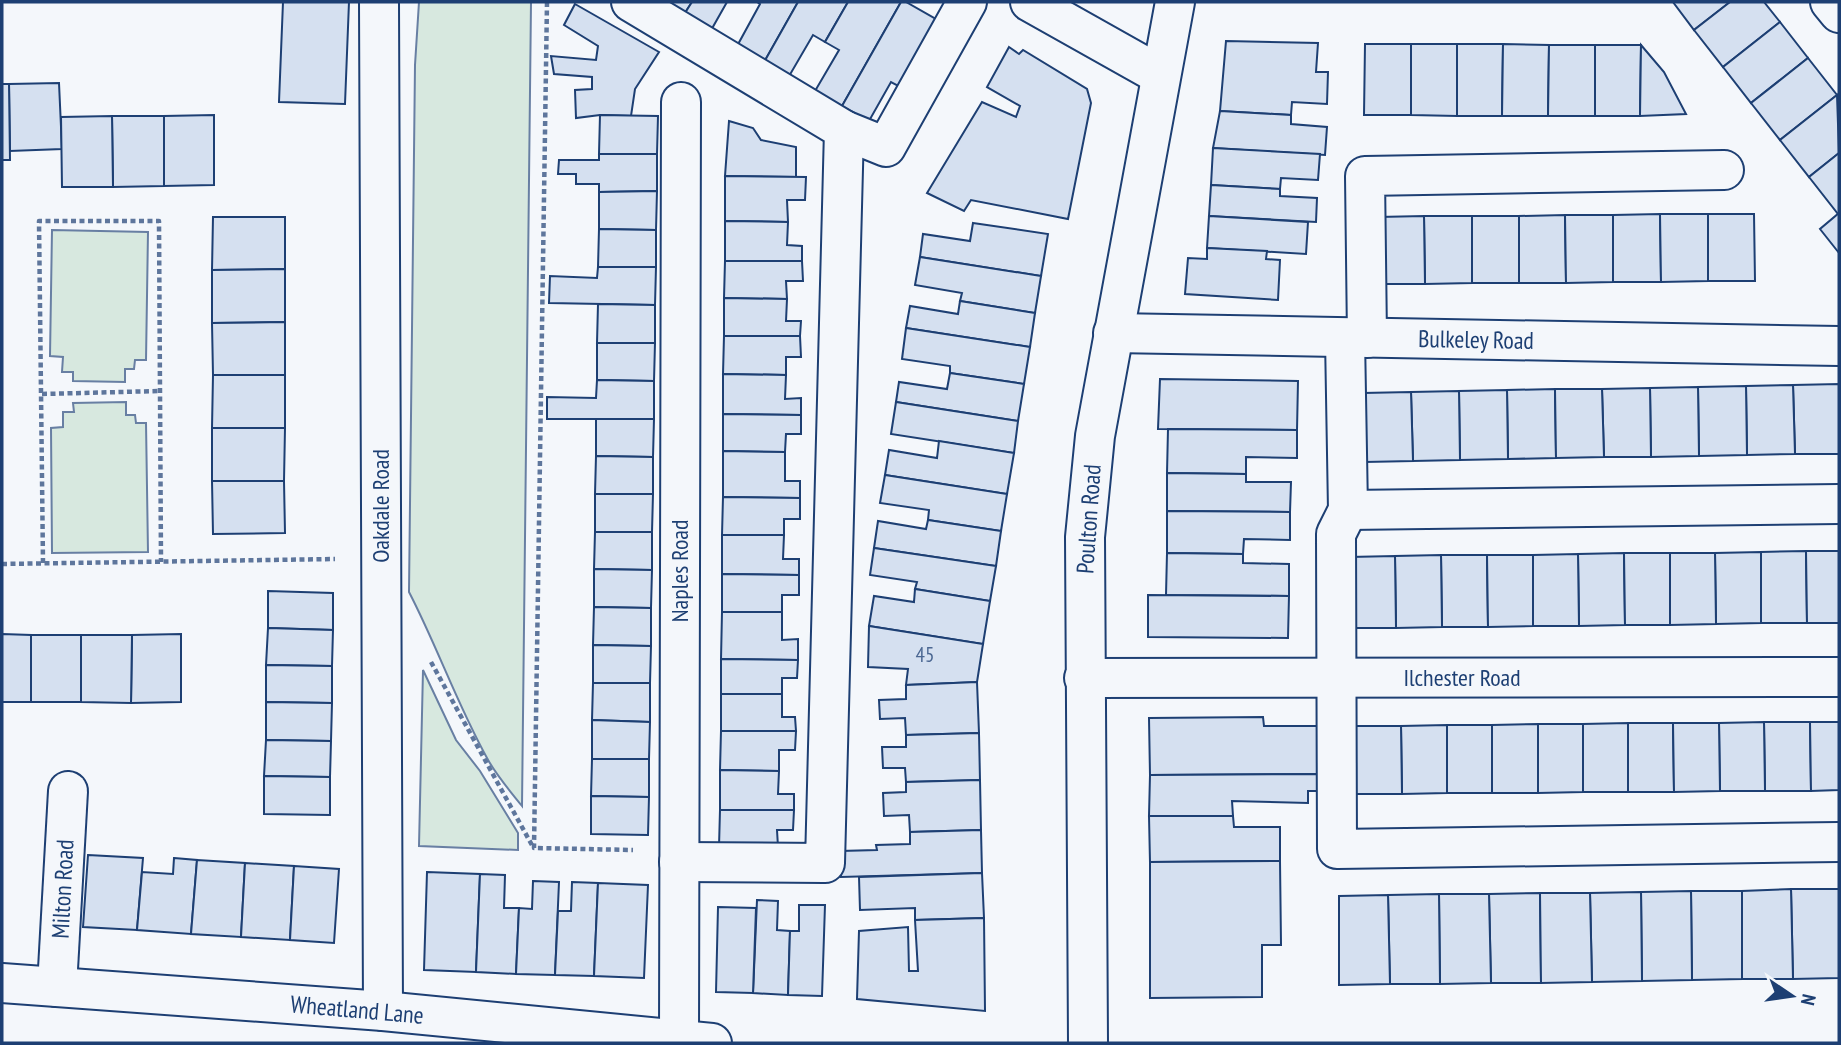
<svg xmlns="http://www.w3.org/2000/svg" width="1841" height="1045" font-family="'PT Sans Narrow',sans-serif">
  <style>
    .green { fill: #d7e8df; stroke: #687fa3; stroke-width: 2 }
    .building { fill: #d5e0f0; stroke: #1d3f73; stroke-width: 2 }
    .lines { fill: none; stroke-linecap: round; stroke-linejoin: round }
    .minor-casing { stroke: #1d3f73; stroke-width: 42 }
    .major-casing { stroke: #1d3f73; stroke-width: 42 }
    .path { stroke: #5e769c; stroke-width: 4.5; stroke-dasharray: 5 3.5; stroke-linecap: butt }
    .minor { stroke: #f4f7fb; stroke-width: 38 }
    .major { stroke: #f4f7fb; stroke-width: 38 }
    .labels { text-anchor: middle; stroke-width: 5; stroke-linejoin: round; paint-order: stroke }
    .number-label { font-size: 21px; fill: #4b6792 }
    .street-label { font-size: 24px; fill: #1d3f73; stroke: #f4f7fb }
  </style>
  <rect width="100%" height="100%" fill="#f4f7fb"/>
  <g class="green">
    <path d="M419 2H531L522 806C510 791 496 775 487 758 457 704 437 646 409 592L415 65Z"/>
    <polygon points="52,230 148,232 146,360 135,360 134,369 125,369 125,382 73,381 73,372 62,372 63,357 50,356"/>
    <polygon points="126,402 126,415 135,415 136,423 146,423 148,552 52,553 51,428 63,427 63,412 74,412 73,403"/>
    <polygon points="423,670 456,740 480,771 518,833 518,850 419,846"/>
  </g>
  <g class="building">
    <polygon points="283,2 349,2 345,104 279,102"/>
    <polygon points="659,2 692,2 683,16"/>
    <polygon points="692,2 727,2 710,32 683,16"/>
    <polygon points="757,2 798,2 763,64 736,48 760,4"/>
    <polygon points="798,2 848,2 825,42 813,35 788,78 763,64"/>
    <polygon points="848,2 901,2 842,106 815,91 839,50 825,42"/>
    <polygon points="901,2 906,2 941,22 904,89 891,82 869,121 842,106"/>
    <polygon points="1673,2 1730,2 1694,30"/>
    <polygon points="1730,2 1764,2 1780,22 1723,67 1694,30"/>
    <polygon points="575,4 659,52 635,89 631,116 600,115 576,118 575,90 592,89 592,77 554,74 551,56 596,60 598,46 564,25"/>
    <polygon points="1780,22 1808,58 1751,103 1723,67"/>
    <polygon points="1226,41 1318,43 1316,72 1328,72 1327,104 1292,102 1291,115 1220,111"/>
    <polygon points="1365,44 1411,44 1411,115 1364,115"/>
    <polygon points="1411,44 1457,44 1457,116 1411,115"/>
    <polygon points="1457,44 1503,44 1502,116 1457,116"/>
    <polygon points="1503,44 1549,45 1548,116 1502,116"/>
    <polygon points="1549,45 1595,45 1595,116 1548,116"/>
    <polygon points="1595,45 1641,45 1640,116 1595,116"/>
    <polygon points="1641,45 1664,72 1686,114 1640,116"/>
    <polygon points="1009,47 1019,54 1023,50 1087,89 1091,103 1068,219 971,200 964,211 927,193 982,102 1016,117 1020,106 987,87"/>
    <polygon points="1808,58 1837,95 1780,140 1751,103"/>
    <polygon points="59,83 62,149 10,151 9,84"/>
    <polygon points="2,84 9,84 10,160 2,160"/>
    <polygon points="1837,95 1839,153 1809,177 1780,140"/>
    <polygon points="1220,111 1291,115 1291,124 1327,127 1325,155 1213,148"/>
    <polygon points="214,115 214,185 164,186 164,116"/>
    <polygon points="600,115 658,116 657,154 599,154"/>
    <polygon points="112,116 164,116 164,186 113,187"/>
    <polygon points="112,116 113,187 62,187 61,117"/>
    <polygon points="729,121 753,128 761,140 796,147 796,177 725,176"/>
    <polygon points="1213,148 1320,154 1318,180 1281,178 1280,189 1211,185"/>
    <polygon points="1839,153 1839,213 1838,214 1809,177"/>
    <polygon points="599,154 657,154 657,191 599,192 599,184 576,184 576,174 558,174 559,160 599,160"/>
    <polygon points="725,176 806,177 805,200 787,200 788,222 725,221"/>
    <polygon points="1211,185 1280,189 1280,196 1317,198 1316,222 1209,216"/>
    <polygon points="657,191 656,230 599,229 599,192"/>
    <polygon points="1839,213 1839,253 1820,229"/>
    <polygon points="1660,214 1661,282 1613,282 1613,215"/>
    <polygon points="1660,214 1708,214 1708,281 1661,282"/>
    <polygon points="1708,214 1754,214 1755,281 1708,281"/>
    <polygon points="1565,215 1566,283 1519,283 1519,216"/>
    <polygon points="1565,215 1613,215 1613,282 1566,283"/>
    <polygon points="1209,216 1308,222 1306,254 1207,248"/>
    <polygon points="1424,216 1472,216 1472,283 1425,284"/>
    <polygon points="1424,216 1425,284 1378,284 1378,217"/>
    <rect x="1472" y="216" width="47" height="67"/>
    <polygon points="213,217 285,217 285,269 212,270"/>
    <polygon points="725,221 788,222 787,245 802,246 802,261 725,261"/>
    <polygon points="973,223 1048,234 1041,276 920,257 923,234 970,241"/>
    <polygon points="599,229 656,230 656,267 598,267"/>
    <polygon points="1207,248 1267,251 1266,259 1280,260 1278,300 1185,294 1188,258 1207,259"/>
    <polygon points="920,257 1041,276 1035,313 960,301 962,293 915,285"/>
    <polygon points="725,261 802,261 803,281 786,281 787,299 724,298"/>
    <polygon points="598,267 656,267 655,305 549,303 550,276 597,278"/>
    <polygon points="285,269 285,322 212,323 212,270"/>
    <polygon points="724,298 787,299 786,321 801,321 800,336 724,336"/>
    <polygon points="960,301 1035,313 1030,347 906,328 910,306 958,314"/>
    <polygon points="598,304 655,305 655,343 597,343"/>
    <polygon points="285,322 285,375 213,375 212,323"/>
    <polygon points="906,328 1030,347 1024,384 950,373 950,366 902,359"/>
    <polygon points="724,336 800,336 801,357 786,357 786,375 723,374"/>
    <polygon points="597,343 655,343 654,381 597,380"/>
    <polygon points="950,373 1024,384 1018,421 896,402 899,382 947,389"/>
    <polygon points="723,374 786,375 785,399 801,398 801,415 723,414"/>
    <polygon points="213,375 285,375 285,428 212,428"/>
    <polygon points="1160,379 1298,381 1297,430 1158,429"/>
    <polygon points="597,380 654,381 654,419 547,419 547,397 596,398"/>
    <polygon points="1839,384 1839,454 1795,454 1793,385"/>
    <polygon points="1793,385 1795,454 1747,455 1746,386"/>
    <polygon points="1746,386 1747,455 1699,456 1698,387"/>
    <polygon points="1698,387 1699,456 1651,457 1650,388"/>
    <polygon points="1650,388 1651,457 1604,457 1602,389"/>
    <polygon points="1555,389 1556,458 1508,459 1507,390"/>
    <polygon points="1555,389 1602,389 1604,457 1556,458"/>
    <polygon points="1507,390 1508,459 1460,460 1459,391"/>
    <polygon points="1459,391 1460,460 1413,461 1411,392"/>
    <polygon points="1411,392 1413,461 1365,462 1363,393"/>
    <polygon points="896,402 1018,421 1014,453 891,434"/>
    <polygon points="723,414 801,415 801,434 786,434 785,452 723,451"/>
    <polygon points="596,419 654,419 653,457 596,456"/>
    <polygon points="212,428 285,428 284,481 212,481"/>
    <polygon points="1168,429 1297,430 1297,458 1246,457 1246,474 1167,473"/>
    <polygon points="939,441 1014,453 1007,494 885,475 889,450 937,458"/>
    <polygon points="723,451 785,452 785,481 800,481 800,498 723,497"/>
    <polygon points="596,456 653,457 653,494 595,494"/>
    <polygon points="1167,473 1246,474 1246,482 1291,482 1290,512 1167,511"/>
    <polygon points="885,475 1007,494 1001,531 928,520 929,510 880,503"/>
    <polygon points="212,481 284,481 285,533 213,534"/>
    <polygon points="595,494 653,494 652,532 595,532"/>
    <polygon points="723,497 800,498 800,519 784,519 784,535 722,535"/>
    <polygon points="1167,511 1290,512 1290,540 1244,539 1243,554 1167,553"/>
    <polygon points="928,520 1001,531 996,566 874,548 878,521 926,529"/>
    <polygon points="595,532 652,532 652,570 594,569"/>
    <polygon points="722,535 784,535 783,559 799,559 799,575 722,574"/>
    <polygon points="874,548 996,566 990,601 915,589 917,582 870,575"/>
    <polygon points="1806,551 1807,623 1761,623 1761,552"/>
    <polygon points="1806,551 1839,551 1839,623 1807,623"/>
    <polygon points="1761,552 1761,623 1716,624 1715,553"/>
    <polygon points="1167,553 1243,554 1243,563 1289,564 1289,596 1166,595"/>
    <polygon points="1624,553 1625,625 1579,626 1578,554"/>
    <polygon points="1624,553 1670,553 1670,625 1625,625"/>
    <polygon points="1670,553 1715,553 1716,624 1670,625"/>
    <polygon points="1578,554 1579,626 1533,626 1533,555"/>
    <polygon points="1441,555 1487,555 1488,627 1442,627"/>
    <polygon points="1441,555 1442,627 1396,628 1395,556"/>
    <polygon points="1487,555 1533,555 1533,626 1488,627"/>
    <polygon points="1395,556 1396,628 1350,628 1349,557"/>
    <polygon points="594,569 652,570 651,608 594,607"/>
    <polygon points="722,574 799,575 799,595 782,595 782,612 722,612"/>
    <polygon points="915,589 990,601 983,644 869,626 874,596 914,602"/>
    <polygon points="268,591 333,593 333,630 268,628"/>
    <polygon points="1148,595 1289,596 1288,638 1148,637"/>
    <polygon points="594,607 651,608 651,646 593,645"/>
    <polygon points="722,612 782,612 782,640 798,639 798,660 721,659"/>
    <polygon points="869,626 983,644 977,682 906,685 908,669 868,667"/>
    <polygon points="268,628 333,630 332,666 266,665"/>
    <polygon points="2,634 31,635 31,702 2,702"/>
    <polygon points="181,634 181,702 131,703 132,635"/>
    <rect x="31" y="635" width="50" height="67"/>
    <polygon points="81,635 132,635 131,703 81,702"/>
    <polygon points="593,645 651,646 650,683 593,683"/>
    <polygon points="721,659 798,660 797,678 782,678 782,694 721,694"/>
    <polygon points="266,665 332,666 332,703 266,702"/>
    <polygon points="977,682 979,733 906,735 905,718 880,719 879,700 906,699 906,685"/>
    <polygon points="593,683 650,683 650,722 592,720"/>
    <polygon points="721,694 782,694 782,717 795,717 796,731 721,731"/>
    <polygon points="266,702 332,703 331,741 266,740"/>
    <polygon points="1263,717 1264,726 1328,726 1327,774 1150,775 1149,718"/>
    <polygon points="592,720 650,722 649,759 592,759"/>
    <polygon points="1764,722 1810,722 1811,791 1765,791"/>
    <polygon points="1764,722 1765,791 1720,791 1719,723"/>
    <polygon points="1810,722 1839,722 1839,790 1811,791"/>
    <polygon points="1628,723 1673,723 1674,792 1628,792"/>
    <polygon points="1628,723 1628,792 1583,792 1583,724"/>
    <polygon points="1673,723 1719,723 1720,791 1674,792"/>
    <polygon points="1538,724 1583,724 1583,792 1538,793"/>
    <polygon points="1538,724 1538,793 1492,793 1492,725"/>
    <rect x="1447" y="725" width="45" height="68"/>
    <polygon points="1447,725 1447,793 1402,794 1401,726"/>
    <polygon points="1356,726 1401,726 1402,794 1356,794"/>
    <polygon points="721,731 796,731 795,750 779,750 779,771 720,770"/>
    <polygon points="979,733 980,780 906,782 905,768 883,768 882,747 906,747 906,735"/>
    <polygon points="266,740 331,741 330,777 264,776"/>
    <polygon points="592,759 649,759 649,797 591,796"/>
    <polygon points="720,770 779,771 778,794 794,794 794,810 720,810"/>
    <polygon points="1327,774 1328,791 1308,791 1308,803 1232,801 1233,816 1149,816 1150,775"/>
    <polygon points="264,776 330,777 330,815 264,814"/>
    <polygon points="980,780 981,830 910,832 909,815 884,816 883,793 906,792 906,782"/>
    <polygon points="591,796 649,797 648,835 591,834"/>
    <polygon points="720,810 794,810 793,830 777,830 778,847 719,847"/>
    <polygon points="1149,816 1233,816 1234,827 1280,827 1280,861 1150,862"/>
    <polygon points="981,830 982,873 841,877 840,851 877,850 876,845 910,844 910,832"/>
    <polygon points="88,855 143,858 137,930 83,927"/>
    <polygon points="174,858 197,860 191,934 137,930 142,872 173,874"/>
    <polygon points="197,860 245,863 241,937 191,934"/>
    <polygon points="1280,861 1281,945 1262,945 1262,997 1150,998 1150,862"/>
    <polygon points="245,863 294,866 290,940 241,937"/>
    <polygon points="294,866 339,869 334,943 290,940"/>
    <polygon points="427,872 480,874 476,972 424,970"/>
    <polygon points="982,873 984,918 915,920 915,908 860,910 859,877"/>
    <polygon points="480,874 505,875 504,908 519,908 516,974 476,972"/>
    <polygon points="533,881 559,882 555,975 516,974 519,908 532,909"/>
    <polygon points="572,882 598,883 594,976 555,975 558,911 571,911"/>
    <polygon points="598,883 648,885 644,978 594,976"/>
    <polygon points="1791,889 1839,889 1839,978 1793,979"/>
    <polygon points="1791,889 1793,979 1742,979 1742,891"/>
    <polygon points="1691,891 1742,891 1742,979 1692,980"/>
    <polygon points="1691,891 1692,980 1642,981 1641,892"/>
    <polygon points="1641,892 1642,981 1592,982 1590,893"/>
    <polygon points="1540,893 1541,983 1491,983 1489,894"/>
    <polygon points="1540,893 1590,893 1592,982 1541,983"/>
    <polygon points="1439,894 1489,894 1491,983 1440,984"/>
    <polygon points="1439,894 1440,984 1390,984 1388,895"/>
    <polygon points="1388,895 1390,984 1339,985 1339,896"/>
    <polygon points="757,900 778,901 777,930 790,931 788,995 753,993"/>
    <polygon points="799,905 825,905 822,996 788,995 790,931 799,931"/>
    <polygon points="718,907 756,908 753,993 716,992"/>
    <polygon points="984,918 985,1011 857,999 859,931 908,927 909,971 918,971 915,920"/>
  </g>
  <g class="lines">
    <g class="minor-casing">
      <g id="minor">
        <polyline points="379,2 383,1011"/>
        <polyline points="631,2 844,130 825,863 679,862"/>
        <polyline points="1030,2 1160,75"/>
        <polyline points="1830,2 1839,13"/>
        <polyline points="844,130 886,147 967,2"/>
        <polyline points="1113,333 1839,346"/>
        <polyline points="1345,338 1348,510 1336,534 1337,849 1839,842"/>
        <polyline points="1367,338 1365,176 1724,170"/>
        <polyline points="1348,510 1839,504"/>
        <polyline points="1084,678 1839,677"/>
        <polyline points="57,987 68,791"/>
        <polyline points="679,1040 681,102"/>
      </g>
    </g>
    <g class="major-casing">
      <g id="major">
        <polyline points="2,983 383,1011 712,1043"/>
        <polyline points="1088,1043 1085,537 1095,436 1175,2"/>
      </g>
    </g>
    <g class="path">
      <polyline points="547,2 534,848 633,850"/>
      <polyline points="42,394 159,391"/>
      <polyline points="43,563 39,221 159,221 161,562"/>
      <polyline points="2,564 335,559"/>
      <polyline points="431,662 533,847"/>
    </g>
    <use href="#minor" class="minor"/>
    <use href="#major" class="major"/>
  </g>
  <g class="labels">
    <g class="number-label">
      <text x="925" y="662">45</text>
    </g>
    <g class="street-label">
      <text transform="translate(1476 340) rotate(1)" y="8">Bulkeley Road</text>
      <text transform="translate(381 506) rotate(-90)" y="8">Oakdale Road</text>
      <text transform="translate(1089 519) rotate(-86)" y="8">Poulton Road</text>
      <text transform="translate(680 571) rotate(-90)" y="8">Naples Road</text>
      <text x="1462" y="686">Ilchester Road</text>
      <text transform="translate(63 889) rotate(-87)" y="8">Milton Road</text>
      <text transform="translate(357 1010) rotate(5)" y="8">Wheatland Lane</text>
    </g>
  </g>
  <rect width="1841" height="1045" fill="none" stroke="#1d3f73" stroke-width="7"/>
  <g transform="translate(1792 996) rotate(103)" stroke="#f4f7fb" stroke-width="5" paint-order="stroke">
  <path d="M0-5L12 26L0 18L-12 26Z" fill="#1d3f73"/>
  <text y="-10" font-size="19" font-weight="bold" text-anchor="middle" fill="#1d3f73">N</text>
  </g>
</svg>
